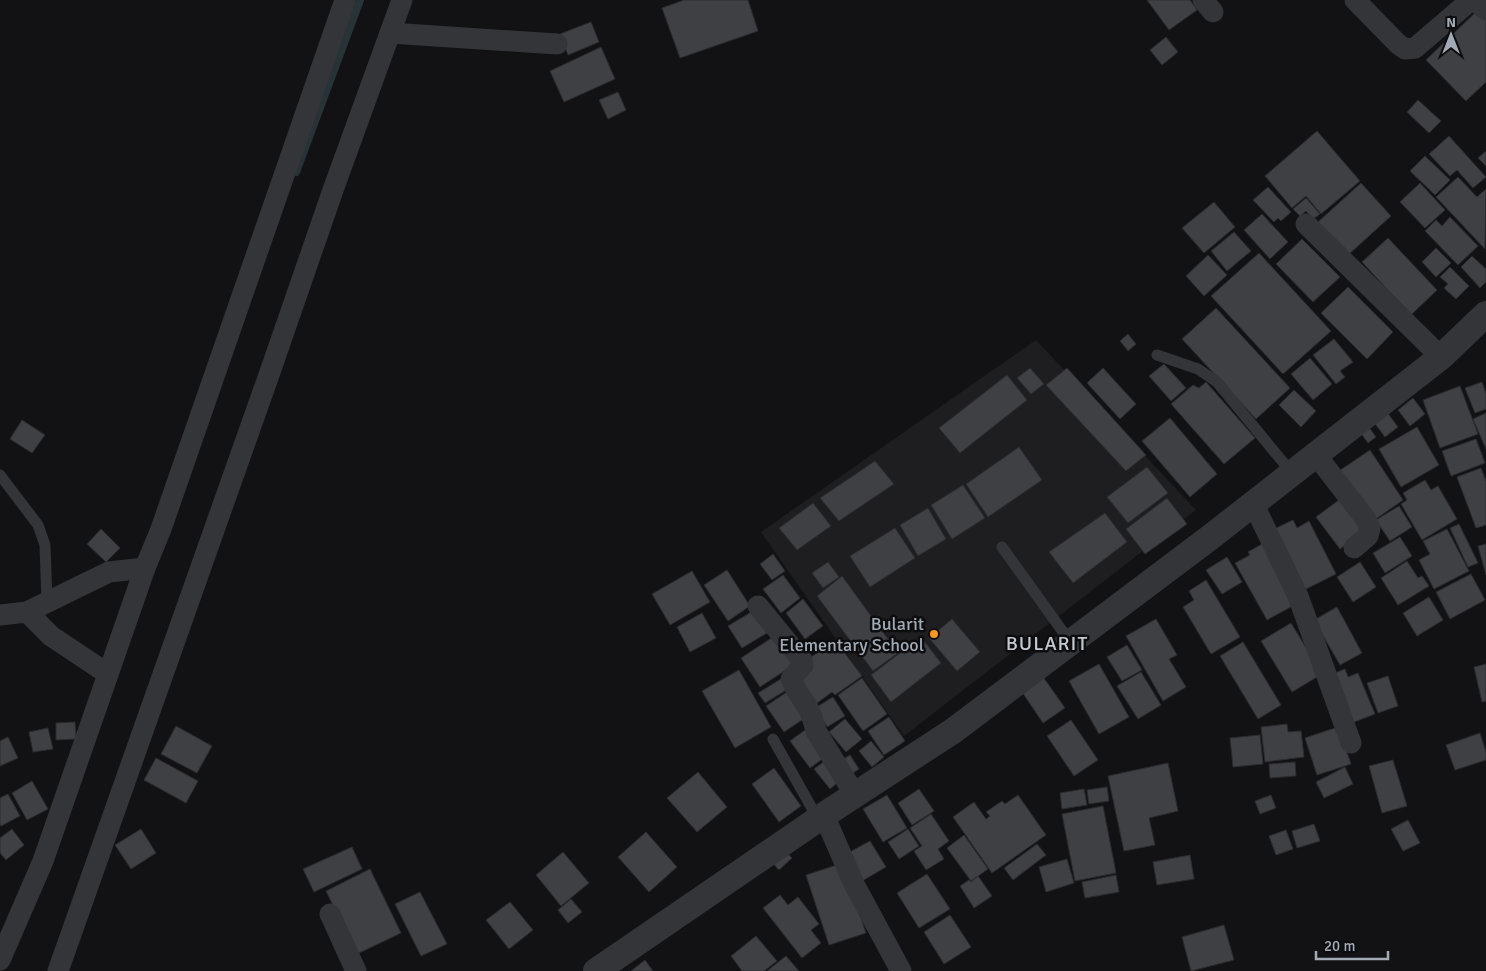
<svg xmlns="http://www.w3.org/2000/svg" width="1486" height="971" font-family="Signika,sans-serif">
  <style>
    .built { fill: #1e1e21 }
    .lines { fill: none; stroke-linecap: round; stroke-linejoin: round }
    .stream { stroke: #283338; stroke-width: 8 }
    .building { fill: #3e4044; stroke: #2c2c30 }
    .service { stroke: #333539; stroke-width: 11 }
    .minor { stroke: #333539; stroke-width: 21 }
    .tertiary { stroke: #333539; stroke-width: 26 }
    .poi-dot { fill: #fd9521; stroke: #0d0d0f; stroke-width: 2 }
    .labels { text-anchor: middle; stroke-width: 5; stroke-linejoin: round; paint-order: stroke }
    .poi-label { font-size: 18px; fill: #a2abb5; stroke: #0d0d0f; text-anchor: end }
    .quarter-label { font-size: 20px; letter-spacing: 1px; fill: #c4c9d1; stroke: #0d0d0f }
  </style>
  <rect width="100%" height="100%" fill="#121214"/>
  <polygon class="built" points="1036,340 1196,510 904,736 761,532"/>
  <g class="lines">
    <polyline class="stream" points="296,172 360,0"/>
  </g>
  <g class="building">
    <polygon points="684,0 748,0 758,31 680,58 662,8"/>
    <polygon points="1147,0 1190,0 1197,10 1169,30"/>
    <polygon points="1479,9 1486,16 1486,82 1466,101 1426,60"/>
    <polygon points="591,22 599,42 568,55 560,34"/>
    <polygon points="1166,37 1178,52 1162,65 1150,50"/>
    <polygon points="601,47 615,79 564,102 550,71"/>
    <polygon points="618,92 626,110 608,119 599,100"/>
    <polygon points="1418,100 1441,121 1429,133 1407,112"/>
    <polygon points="1317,131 1360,181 1321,214 1306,196 1292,208 1265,176"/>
    <polygon points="1449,136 1486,177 1473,188 1457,170 1450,176 1429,154"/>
    <polygon points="1486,151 1486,166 1478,158"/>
    <polygon points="1425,156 1450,180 1435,195 1410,171"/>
    <polygon points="1458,177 1477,197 1486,189 1485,249 1436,197"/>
    <polygon points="1361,183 1391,216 1348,255 1318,222"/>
    <polygon points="1420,183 1445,210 1425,228 1400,202"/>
    <polygon points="1268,187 1291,212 1281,221 1278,218 1274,222 1253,200"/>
    <polygon points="1306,198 1320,214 1313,219 1306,211 1300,216 1293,209"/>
    <polygon points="1214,202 1235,227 1204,253 1182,228"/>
    <polygon points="1262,214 1288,242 1270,259 1244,230"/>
    <polygon points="1450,217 1478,246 1458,265 1425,231 1436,220 1442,226"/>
    <polygon points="1234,232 1251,251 1227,271 1211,251"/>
    <polygon points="1388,238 1437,290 1411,315 1362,262"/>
    <polygon points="1302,239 1340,277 1313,302 1276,264"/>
    <polygon points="1436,248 1451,263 1436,277 1422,262"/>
    <polygon points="1259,253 1331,331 1283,374 1211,296"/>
    <polygon points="1208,255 1227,275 1204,296 1186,276"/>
    <polygon points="1472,256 1486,269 1486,282 1480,288 1461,267"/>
    <polygon points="1450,267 1469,286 1456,299 1444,288 1448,284 1440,277"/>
    <polygon points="1348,287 1393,332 1367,359 1321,313"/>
    <polygon points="1216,308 1290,388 1256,419 1182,339"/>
    <polygon points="1128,334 1136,344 1128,351 1120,341"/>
    <polygon points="1334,339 1353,362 1340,371 1345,377 1336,384 1313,355"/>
    <polygon points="1310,358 1332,384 1313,400 1291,374"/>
    <polygon points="1164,364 1186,388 1171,401 1149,376"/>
    <polygon points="1030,368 1044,384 1031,394 1017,378"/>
    <polygon points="1067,368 1146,455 1126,471 1046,385"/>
    <polygon points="1103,368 1136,404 1120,419 1087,383"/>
    <polygon points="1007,375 1027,400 960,453 939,428"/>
    <polygon points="1206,382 1255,438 1224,464 1171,404 1193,385 1199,388"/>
    <polygon points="1482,382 1486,394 1486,409 1475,413 1465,388"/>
    <polygon points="1460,386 1478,434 1440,448 1423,400"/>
    <polygon points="1294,390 1316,411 1301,427 1279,405"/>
    <polygon points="1413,398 1425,414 1410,426 1398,410"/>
    <polygon points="1386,411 1398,427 1385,437 1373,421"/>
    <polygon points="1486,413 1486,449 1473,419"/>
    <polygon points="1170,418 1217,474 1190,497 1142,441"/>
    <polygon points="22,420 45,435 32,453 10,439"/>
    <polygon points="1368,426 1376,437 1368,443 1360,432"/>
    <polygon points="1417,427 1439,465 1401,487 1379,449"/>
    <polygon points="1476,439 1485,463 1451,476 1442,451"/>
    <polygon points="1019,447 1042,480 988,517 966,484"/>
    <polygon points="1370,450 1403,500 1373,521 1339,471"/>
    <polygon points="875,461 894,484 839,521 820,498"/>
    <polygon points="1147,467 1168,493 1128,523 1107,497"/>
    <polygon points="1481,468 1486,481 1486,525 1476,528 1457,477"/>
    <polygon points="1425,480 1431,490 1438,486 1457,519 1422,540 1401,504 1407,500 1403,493"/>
    <polygon points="963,485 985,518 952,539 931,505"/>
    <polygon points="1343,497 1367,529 1340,549 1316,517"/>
    <polygon points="1167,498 1187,524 1145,554 1126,529"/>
    <polygon points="813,503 831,526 797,550 779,528"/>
    <polygon points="1399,506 1412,527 1390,541 1376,520"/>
    <polygon points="928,508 946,539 918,556 900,525"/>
    <polygon points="1105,513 1127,542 1073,583 1049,552"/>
    <polygon points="1293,520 1297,528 1309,521 1336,574 1302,591 1272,530"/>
    <polygon points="1459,524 1478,563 1468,567 1450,528"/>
    <polygon points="895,528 915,558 870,587 850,556"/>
    <polygon points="101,529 120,548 106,562 87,544"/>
    <polygon points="1447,529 1469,571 1434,589 1419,560 1430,554 1423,541"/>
    <polygon points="1400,537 1412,556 1385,573 1373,553"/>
    <polygon points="1264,543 1298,603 1267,620 1235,563 1250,555 1248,552"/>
    <polygon points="1486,544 1486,575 1478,546"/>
    <polygon points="773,554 785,571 772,580 760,564"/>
    <polygon points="1227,557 1242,582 1222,594 1206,570"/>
    <polygon points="1407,561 1418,578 1422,576 1429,586 1398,605 1381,578"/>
    <polygon points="828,562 839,577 823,588 812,573"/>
    <polygon points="1360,562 1376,587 1353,602 1337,577"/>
    <polygon points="727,570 750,606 728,621 704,585"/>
    <polygon points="692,571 710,602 670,625 652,594"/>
    <polygon points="1471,574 1485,600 1450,619 1436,592"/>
    <polygon points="783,575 800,598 781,613 763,589"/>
    <polygon points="842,576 898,653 873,671 817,596"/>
    <polygon points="1206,580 1240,637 1211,654 1183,607 1194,600 1189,591"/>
    <polygon points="1429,597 1443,620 1417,636 1403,613"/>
    <polygon points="803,599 823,626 805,639 786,613"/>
    <polygon points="1337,607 1362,653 1340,665 1314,620"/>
    <polygon points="753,611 767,633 742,648 728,626"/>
    <polygon points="702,613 716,638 690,652 677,627"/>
    <polygon points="952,619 980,652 957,671 929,638"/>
    <polygon points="1156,619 1177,655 1169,659 1186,687 1163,701 1126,636"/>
    <polygon points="1291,623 1322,674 1292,692 1261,641"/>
    <polygon points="779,633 798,662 760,687 741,658"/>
    <polygon points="921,637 941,663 891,702 871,675"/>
    <polygon points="1243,642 1281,705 1258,719 1220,656"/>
    <polygon points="831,643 834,647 838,644 862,676 835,695 832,692 813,706 794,680 807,660"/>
    <polygon points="1127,645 1142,670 1122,681 1107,657"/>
    <polygon points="1099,664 1129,717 1099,734 1069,681"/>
    <polygon points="1486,664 1486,701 1482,702 1474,667"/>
    <polygon points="1345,669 1348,677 1358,673 1375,714 1349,724 1330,675"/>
    <polygon points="739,670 771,727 735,748 702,691"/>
    <polygon points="1141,672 1161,705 1138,719 1117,686"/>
    <polygon points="1041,674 1065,708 1043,723 1020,689"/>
    <polygon points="1388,676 1398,706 1378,713 1367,683"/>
    <polygon points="862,678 887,714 863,731 838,695"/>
    <polygon points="781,679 788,689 765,703 758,693"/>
    <polygon points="790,690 808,716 784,732 766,706"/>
    <polygon points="833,697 845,716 827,727 815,708"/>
    <polygon points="889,717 905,741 884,755 868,731"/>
    <polygon points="845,719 862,739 846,752 829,732"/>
    <polygon points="1071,720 1098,760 1074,776 1047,736"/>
    <polygon points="75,722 76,739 56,740 56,723"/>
    <polygon points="1287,724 1288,732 1301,731 1304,757 1265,762 1261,727"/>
    <polygon points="176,726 212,746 197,773 161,754"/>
    <polygon points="1338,727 1351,764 1317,775 1305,738"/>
    <polygon points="48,728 53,749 33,752 29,732"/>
    <polygon points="805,730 825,757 810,768 790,741"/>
    <polygon points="1480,733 1486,752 1486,760 1455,770 1446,745"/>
    <polygon points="1260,735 1263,764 1233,767 1230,738"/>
    <polygon points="8,737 18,758 0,766 0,741"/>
    <polygon points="871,741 884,757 872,767 859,751"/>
    <polygon points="850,755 859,769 848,776 839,762"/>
    <polygon points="156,758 198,781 186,803 144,780"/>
    <polygon points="826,760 841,780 830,789 814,769"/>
    <polygon points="1393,760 1407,806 1382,813 1369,766"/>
    <polygon points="1295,762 1296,776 1270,778 1269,764"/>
    <polygon points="1168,763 1178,811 1149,818 1155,845 1124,851 1108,776"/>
    <polygon points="1345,767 1353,784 1324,798 1316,782"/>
    <polygon points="774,768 801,806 779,822 752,784"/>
    <polygon points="698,772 727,807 697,832 667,798"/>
    <polygon points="32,781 48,809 27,820 12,793"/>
    <polygon points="1107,787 1109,801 1089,804 1087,790"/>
    <polygon points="919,789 934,811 912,825 898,803"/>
    <polygon points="1084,789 1087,805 1062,809 1060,793"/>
    <polygon points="8,794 20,816 1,826 0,824 0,798"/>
    <polygon points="887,795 907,828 883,842 863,809"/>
    <polygon points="1018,795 1046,835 992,873 953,817 974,802 986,819 990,816 986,812 1002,801 1005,804"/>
    <polygon points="1271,795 1276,808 1260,814 1255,801"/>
    <polygon points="1103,806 1116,873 1075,881 1062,814"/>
    <polygon points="931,814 949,841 938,849 944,859 926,870 914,851 922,846 910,828"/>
    <polygon points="1408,820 1420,843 1403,851 1391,829"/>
    <polygon points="1314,824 1320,841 1297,848 1292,831"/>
    <polygon points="12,829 24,845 6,860 0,853 0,838"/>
    <polygon points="141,829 156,853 131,869 115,845"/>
    <polygon points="908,829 919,846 899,859 888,842"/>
    <polygon points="1286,830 1293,849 1276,855 1269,836"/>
    <polygon points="646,832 677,867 649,892 618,857"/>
    <polygon points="964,835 988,869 971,881 947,848"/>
    <polygon points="870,841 886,867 862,881 846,854"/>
    <polygon points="1037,844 1046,855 1013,880 1004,868"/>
    <polygon points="352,847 362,869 314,892 303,869"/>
    <polygon points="783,848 792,858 779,870 769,859"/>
    <polygon points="563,852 589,883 561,906 536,875"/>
    <polygon points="1190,855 1194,879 1157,885 1153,862"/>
    <polygon points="1067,859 1074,883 1046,892 1039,867"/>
    <polygon points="843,863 866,933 829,945 806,875"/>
    <polygon points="370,869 401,933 357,954 326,891"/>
    <polygon points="927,874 950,909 919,928 897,893"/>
    <polygon points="1116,875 1119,892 1085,898 1082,882"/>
    <polygon points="978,876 992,896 974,908 960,886 969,880 971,882"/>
    <polygon points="420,892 447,944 421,956 395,904"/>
    <polygon points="780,895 788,905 798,897 819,924 811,930 821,943 802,958 763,908"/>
    <polygon points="571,899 582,912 568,923 558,910"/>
    <polygon points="510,902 533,930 509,949 486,920"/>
    <polygon points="950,915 971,947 944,964 924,932"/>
    <polygon points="1224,925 1234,960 1191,971 1182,937"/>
    <polygon points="756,936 777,961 764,971 742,971 731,956"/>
    <polygon points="786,956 799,971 767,971"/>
    <polygon points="645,960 653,971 631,971"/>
  </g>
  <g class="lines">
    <g class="service">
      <polyline points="1157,355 1198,369 1217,382 1292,473"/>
      <polyline points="0,475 38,525 45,545 47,603"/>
      <polyline points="1002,547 1071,643"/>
      <polyline points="773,739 818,819"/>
    </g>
    <g class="minor">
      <polyline points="1203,0 1213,12"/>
      <polyline points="1355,0 1398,44 1405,49 1415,48 1471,0"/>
      <polyline points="1474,0 1486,10"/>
      <polyline points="390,33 557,44"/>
      <polyline points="1306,224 1441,357"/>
      <polyline points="1316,455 1365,518 1370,528 1368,536 1354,548"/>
      <polyline points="1253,503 1298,596 1351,743"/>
      <path d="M758 606 802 660 803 665 791 679C795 690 802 698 808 708 812 715 814 723 816 731L855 795"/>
      <polyline points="27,612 51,636 108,674"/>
      <polyline points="0,615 27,612 109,572 145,568"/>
      <polyline points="824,815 854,884 901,971"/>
      <polyline points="330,914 356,971"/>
      <polyline points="0,960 43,861 145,568 161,529 345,0"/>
      <polyline points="58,971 270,372 333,190 402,0"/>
    </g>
    <polyline class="tertiary" points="596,971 824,815 953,731 1208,539 1441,357 1486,314"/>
  </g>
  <circle class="poi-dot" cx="934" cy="634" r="5"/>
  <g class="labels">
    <g class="poi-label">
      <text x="924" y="630">Bularit<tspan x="924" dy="21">Elementary School</tspan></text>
    </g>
    <g class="quarter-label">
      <text x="1047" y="650">BULARIT</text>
    </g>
  </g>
  <g transform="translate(1451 35)" stroke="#0d0d0f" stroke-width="4" paint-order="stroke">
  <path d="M0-4L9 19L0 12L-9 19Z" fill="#a2abb5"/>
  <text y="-8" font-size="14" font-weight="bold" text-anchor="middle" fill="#a2abb5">N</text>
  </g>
  <path d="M1316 951v8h72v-8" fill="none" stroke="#a2abb5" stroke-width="2.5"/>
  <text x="1324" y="951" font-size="15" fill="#a2abb5" stroke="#0d0d0f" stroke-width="4" paint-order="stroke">20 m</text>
</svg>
